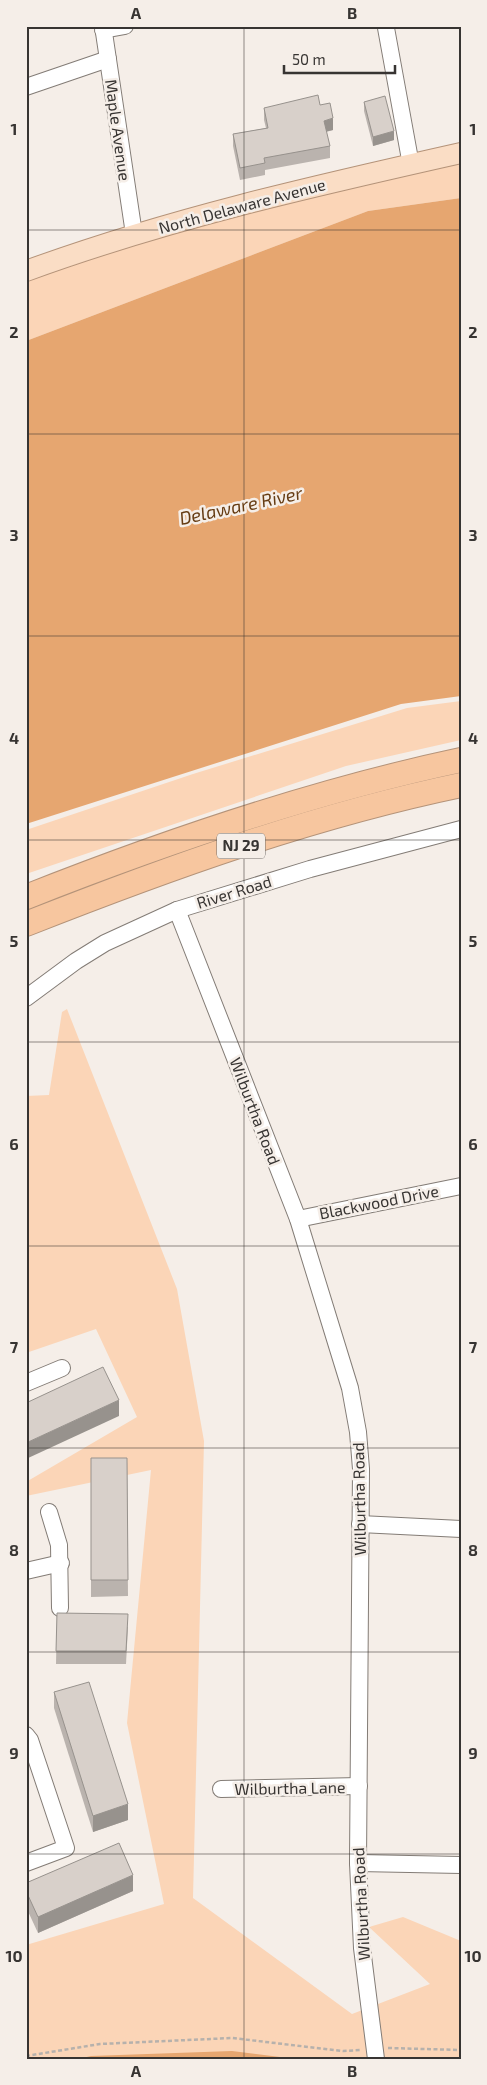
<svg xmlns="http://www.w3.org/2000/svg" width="487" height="2085" font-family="'Exo 2',sans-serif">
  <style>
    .green { fill: #fbd5b7 }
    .water { fill: #e6a670 }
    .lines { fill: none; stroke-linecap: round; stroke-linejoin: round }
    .minor-casing { stroke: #837c76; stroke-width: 18 }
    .major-casing { stroke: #b49379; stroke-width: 22 }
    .highway-casing { stroke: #b49379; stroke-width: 26 }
    .path { stroke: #b6b1ac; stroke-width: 2.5; stroke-dasharray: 4 2.5; stroke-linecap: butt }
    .minor { stroke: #fff; stroke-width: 16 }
    .major { stroke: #faddc5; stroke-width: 20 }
    .highway { stroke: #f7c69f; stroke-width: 24 }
    .wall { fill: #bab3ae }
    .shaded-wall { fill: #97928d }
    .building { fill: #d8d0ca; stroke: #97928d }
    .grid { fill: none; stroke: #373432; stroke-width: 1; stroke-opacity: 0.55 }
    .labels { text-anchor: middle; stroke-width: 5; stroke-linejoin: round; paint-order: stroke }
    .shield { fill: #f5eee8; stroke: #706c69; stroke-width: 1 }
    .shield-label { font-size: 15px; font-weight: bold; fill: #373432 }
    .street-label { font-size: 16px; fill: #373432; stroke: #f5eee8 }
    .water-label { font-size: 18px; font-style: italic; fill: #663c13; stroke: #f5eee8 }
    .neatline { fill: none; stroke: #373432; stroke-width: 2 }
    .grid-label { font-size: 16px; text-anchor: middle; font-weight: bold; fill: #373432 }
  </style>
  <rect width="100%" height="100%" fill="#f5eee8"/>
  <g class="green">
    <polygon points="461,153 461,198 368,211 26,341 26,274"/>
    <polygon points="461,701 461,740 346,766 26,874 26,830 193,774 407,708"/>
    <polygon points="67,1009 177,1289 204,1441 193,1898 352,2014 430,1984 369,1927 403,1917 461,1941 461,2059 26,2059 26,1945 164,1904 127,1723 151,1470 26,1496 26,1482 137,1417 96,1329 26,1353 26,1096 49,1095 62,1012"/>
  </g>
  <g class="water">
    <polygon points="461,198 461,696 401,704 26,824 26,341 368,211"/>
    <polygon points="232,2051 296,2059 78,2059 91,2056"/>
  </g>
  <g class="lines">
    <g class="minor-casing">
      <g id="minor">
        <polyline points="103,26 134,234"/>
        <polyline points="386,28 411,165"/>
        <polyline points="103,30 125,26"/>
        <polyline points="26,87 108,59"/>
        <polyline points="177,910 298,1219 350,1388 358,1432 361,1469 358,1863 362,1948 376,2059"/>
        <polyline points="26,998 76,961 105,943 177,910 310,869 461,829"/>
        <polyline points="298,1219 461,1186"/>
        <polyline points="26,1383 62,1368"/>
        <polyline points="49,1512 59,1545 60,1608"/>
        <polyline points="360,1524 461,1529"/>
        <polyline points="26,1571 61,1563"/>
        <polyline points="26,1735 30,1740 66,1848 26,1863"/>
        <polyline points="221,1789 359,1786"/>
        <polyline points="358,1863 461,1865"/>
      </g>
    </g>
    <g class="major-casing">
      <path id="major" d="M26 271C168 219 314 186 461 153"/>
    </g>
    <g class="highway-casing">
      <g id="highway">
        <path d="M26 897C165 842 315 791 461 760"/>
        <path d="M26 924C168 868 312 816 461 785"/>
      </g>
    </g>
    <g class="path">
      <polyline points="388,2048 461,2050"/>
      <polyline points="26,2056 100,2044 232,2038 343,2051 361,2050"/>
    </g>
    <use href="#minor" class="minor"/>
    <use href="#major" class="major"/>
    <use href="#highway" class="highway"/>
  </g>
  <g class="wall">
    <polygon points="364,102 394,140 373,146 364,111"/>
    <polygon points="320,105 333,130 326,132 330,146 330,158 265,170 265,175 240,180 233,146 233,134 266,128 264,120 264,108"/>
    <polygon points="91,1458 127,1458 128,1596 91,1597"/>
    <polygon points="57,1613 128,1627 126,1664 56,1664"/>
    <polygon points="54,1692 128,1820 93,1832 54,1708"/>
    <polygon points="26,1883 133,1891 38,1933 26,1907"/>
  </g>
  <g class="shaded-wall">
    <polygon points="333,118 333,130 324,132 324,121"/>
    <polygon points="394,131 394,140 373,146 373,137"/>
    <polygon points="119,1400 119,1416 26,1459 26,1443"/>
    <polygon points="128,1804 128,1820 93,1832 93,1816"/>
    <polygon points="133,1875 133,1891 38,1933 38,1917"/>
  </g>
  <g class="building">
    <polygon points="318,95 320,105 330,103 333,118 324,121 330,146 264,158 265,163 240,168 233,134 268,128 264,108"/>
    <polygon points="385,96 394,131 373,137 364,102"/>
    <polygon points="103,1367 119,1400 26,1443 26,1403"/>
    <polygon points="91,1458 127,1458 128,1580 91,1580"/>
    <polygon points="57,1613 128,1614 126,1651 56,1651"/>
    <polygon points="89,1682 128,1804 93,1816 54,1692"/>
    <polygon points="119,1843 133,1875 38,1917 26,1891 26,1883"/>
  </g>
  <path class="grid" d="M244 26V2059M26 230H461M26 434H461M26 636H461M26 840H461M26 1042H461M26 1246H461M26 1448H461M26 1652H461M26 1854H461"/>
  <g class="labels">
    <rect class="shield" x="217" y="833.5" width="48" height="25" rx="4"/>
    <g class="shield-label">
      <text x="241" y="851">NJ 29</text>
    </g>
    <g class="street-label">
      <text transform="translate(118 130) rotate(82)" y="6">Maple Avenue</text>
      <text transform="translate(242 206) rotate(-15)" y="6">North Delaware Avenue</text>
      <text transform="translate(234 892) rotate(-17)" y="6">River Road</text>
      <text transform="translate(255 1111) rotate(69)" y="6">Wilburtha Road</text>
      <text transform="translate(379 1202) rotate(-11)" y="6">Blackwood Drive</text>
      <text transform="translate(359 1499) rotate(-91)" y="6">Wilburtha Road</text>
      <text transform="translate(290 1788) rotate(-1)" y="6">Wilburtha Lane</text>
      <text transform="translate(361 1904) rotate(-93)" y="6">Wilburtha Road</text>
    </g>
    <g class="water-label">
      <text transform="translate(241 506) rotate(-12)" y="6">Delaware River</text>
    </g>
  </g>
  <rect width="487" height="2085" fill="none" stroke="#f5eee8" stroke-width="55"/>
  <path d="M284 65v8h111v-8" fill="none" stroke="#373432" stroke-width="2.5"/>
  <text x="292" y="65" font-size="15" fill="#373432" stroke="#f5eee8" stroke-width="4" paint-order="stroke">50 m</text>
  <rect x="28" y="28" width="432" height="2030" class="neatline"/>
  <g class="grid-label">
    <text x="136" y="19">A</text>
    <text x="352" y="19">B</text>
    <text x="14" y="135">1</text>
    <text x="473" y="135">1</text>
    <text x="14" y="338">2</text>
    <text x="473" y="338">2</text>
    <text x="14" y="541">3</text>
    <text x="473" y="541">3</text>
    <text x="14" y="744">4</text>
    <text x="473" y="744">4</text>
    <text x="14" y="947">5</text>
    <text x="473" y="947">5</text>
    <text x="14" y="1150">6</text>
    <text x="473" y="1150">6</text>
    <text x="14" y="1353">7</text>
    <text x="473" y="1353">7</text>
    <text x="14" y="1556">8</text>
    <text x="473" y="1556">8</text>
    <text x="14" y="1759">9</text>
    <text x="473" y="1759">9</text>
    <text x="14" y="1962">10</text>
    <text x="473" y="1962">10</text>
    <text x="136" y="2077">A</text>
    <text x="352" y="2077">B</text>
  </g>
</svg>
